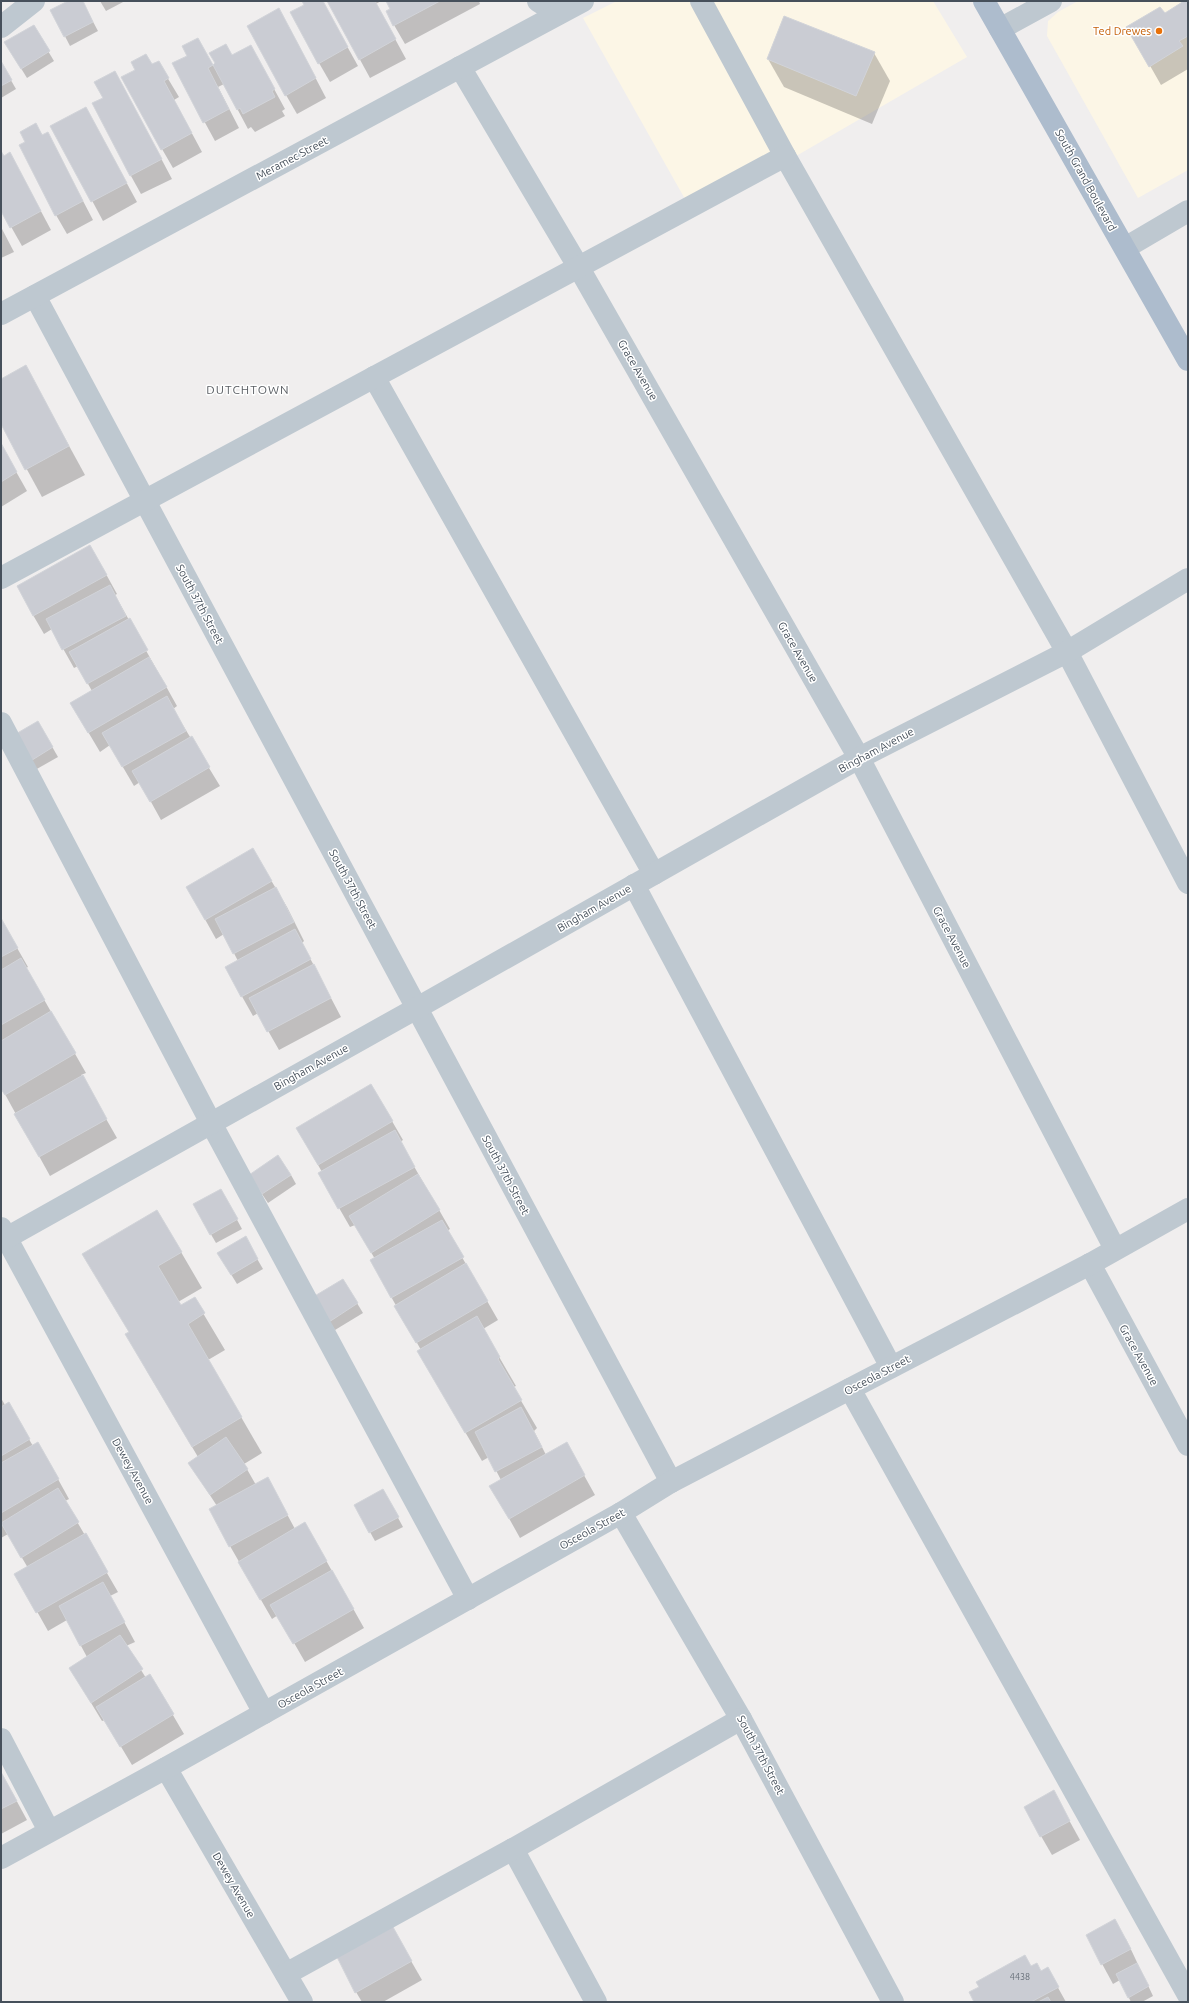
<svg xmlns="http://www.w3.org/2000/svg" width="1189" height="2003" font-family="Ubuntu,sans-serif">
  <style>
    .commercial { fill: #fcf6e6 }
    .shadow { fill: #0003 }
    .building { fill: #caccd3; stroke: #d2d4d9 }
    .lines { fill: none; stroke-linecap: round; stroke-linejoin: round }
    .minor { stroke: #bec8d0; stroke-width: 22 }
    .major { stroke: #adbccd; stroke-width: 22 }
    .food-dot { fill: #e8710a; stroke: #fff; stroke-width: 1.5 }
    .labels { text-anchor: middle; stroke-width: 3; stroke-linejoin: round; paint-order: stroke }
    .number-label { font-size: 9px; fill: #676f79 }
    .food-label { font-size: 11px; fill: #c56008; stroke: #fff; text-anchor: end }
    .street-label { font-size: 11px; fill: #46505b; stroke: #fff }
    .neighbourhood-label { font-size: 12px; letter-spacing: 1px; fill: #5a5e63; stroke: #fff }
  </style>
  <rect width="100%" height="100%" fill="#f0eeee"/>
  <g class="commercial">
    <polygon points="617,1 933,1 967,57 694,215 583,18"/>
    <polygon points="1078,1 1188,1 1188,170 1138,198 1047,36 1048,21 1058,12"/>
  </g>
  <g class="shadow">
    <polygon points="70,1 82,1 98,31 70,46 52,11"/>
    <polygon points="100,1 125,1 106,11"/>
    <polygon points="303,1 322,1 358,66 330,82 319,63"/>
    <polygon points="328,1 381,1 376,4 406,59 370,78"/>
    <polygon points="387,1 479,1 480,4 405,44 394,25 391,9"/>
    <polygon points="1187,1 1188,69 1161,85 1128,27 1165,14"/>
    <polygon points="784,18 874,53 890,81 872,124 784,87 768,59"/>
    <polygon points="33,26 54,61 27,78 11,52"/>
    <polygon points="290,29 326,98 297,114 286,95"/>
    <polygon points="232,56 261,65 285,109 282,111 285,116 255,132 251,127 248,129 224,84 218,87 239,128 215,141 173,64 209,58 213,66"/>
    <polygon points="158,62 179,97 174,100 202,152 173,168 162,149 137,70"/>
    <polygon points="1,63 16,89 1,98"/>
    <polygon points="115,72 172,179 141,194 131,176 104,98"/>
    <polygon points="86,108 137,202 103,221 52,126"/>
    <polygon points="36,125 43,136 48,134 93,220 67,234 56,215 27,142"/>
    <polygon points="1,153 20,172 51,230 22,246 1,209"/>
    <polygon points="1,227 14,252 1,258"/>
    <polygon points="26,367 85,475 42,497 1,422 1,380"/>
    <polygon points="1,445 27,491 1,507"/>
    <polygon points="101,565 117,594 115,595 177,706 173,709 220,786 161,820 140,782 134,786 110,745 100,752 71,703 92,691 78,666 74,668 52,629 44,634 33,615"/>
    <polygon points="38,722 58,757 35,770 15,735"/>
    <polygon points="253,850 287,907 304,941 302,943 341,1017 279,1050 258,1013 253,1016 226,968 238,961 224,934 216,939 187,887"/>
    <polygon points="1,920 28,967 26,968 86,1073 81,1075 117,1138 50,1176 1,1087"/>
    <polygon points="371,1085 403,1140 400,1142 450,1229 447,1231 498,1320 483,1329 516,1386 513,1387 537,1428 534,1431 546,1455 566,1443 595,1495 520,1538 491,1486 501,1480 489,1457 482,1461 418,1351 421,1350 371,1261 375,1259 355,1225 350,1227 319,1173 322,1172 297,1128"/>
    <polygon points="291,1175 296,1184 268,1203 256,1185"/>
    <polygon points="221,1190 242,1229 216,1243 194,1205"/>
    <polygon points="245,1238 263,1269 237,1284 218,1253"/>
    <polygon points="181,1252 202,1288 178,1302 181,1306 194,1298 225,1350 208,1360 262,1453 244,1464 256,1485 268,1479 295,1529 305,1523 364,1628 305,1662 278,1615 272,1619 230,1546 211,1509 217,1506 189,1463 198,1457 147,1371 130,1333 105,1290"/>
    <polygon points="343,1280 363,1313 335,1330 320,1307"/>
    <polygon points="1,1398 5,1405 8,1404 33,1446 38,1443 69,1499 65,1501 118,1592 110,1596 135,1642 126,1646 146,1678 150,1676 184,1734 132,1765 105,1720 102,1721 70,1668 87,1657 67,1620 48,1631 16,1574 28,1568 8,1534 1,1538"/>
    <polygon points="383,1490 403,1527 375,1541 355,1505"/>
    <polygon points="1,1772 27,1820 1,1834"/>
    <polygon points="1064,1811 1080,1840 1052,1855 1041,1836"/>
    <polygon points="392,1928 422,1980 383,2002 362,2002 356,1992"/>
    <polygon points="1087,1936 1126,1939 1153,1996 1142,2002 1131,2002 1120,1980 1113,1984"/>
    <polygon points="1031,1967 1041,1972 1047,1968 1066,2002 975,2002"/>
  </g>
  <g class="building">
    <polygon points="68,1 83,1 93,22 64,37 50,10"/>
    <polygon points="302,1 323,1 348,47 318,64 290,12 304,5"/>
    <polygon points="327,1 375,1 396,39 359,60"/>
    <polygon points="386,1 440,1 393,26 386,11 390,9"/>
    <polygon points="1184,1 1188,1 1188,36 1179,41 1183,46 1149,67 1126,27 1160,7 1165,13"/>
    <polygon points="279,8 316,78 285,96 247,26"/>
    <polygon points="784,16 875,52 856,96 767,59"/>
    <polygon points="34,25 50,51 21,69 4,42"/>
    <polygon points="198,38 213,65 208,68 229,109 203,123 172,63 187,56 182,46"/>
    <polygon points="226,44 232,55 251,45 275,89 272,91 275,97 243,114 240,108 237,110 213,65 215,63 209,53"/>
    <polygon points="146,54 152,64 159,61 169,78 164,81 192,133 161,150 121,77 135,70 131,62"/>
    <polygon points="1,61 12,80 1,86"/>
    <polygon points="115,71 162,159 130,176 92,103 103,98 94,82"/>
    <polygon points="86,107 127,183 91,202 50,126"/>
    <polygon points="36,123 42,135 48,132 83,201 55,216 19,145 25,142 20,132"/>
    <polygon points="1,151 4,156 10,152 41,211 10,228 1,211"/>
    <polygon points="26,365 69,446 25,470 1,424 1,379"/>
    <polygon points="1,443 17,472 1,482"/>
    <polygon points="90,545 107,575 33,616 17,586"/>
    <polygon points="110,585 126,616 62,650 46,619"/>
    <polygon points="130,618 148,650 87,684 69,652"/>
    <polygon points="149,657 167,687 88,733 70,703"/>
    <polygon points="167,696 186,731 122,767 102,733"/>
    <polygon points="38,721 53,747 29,762 14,735"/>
    <polygon points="192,736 210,767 150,802 132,771"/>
    <polygon points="253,848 272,881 205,920 186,887"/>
    <polygon points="276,887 294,922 233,954 215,919"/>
    <polygon points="1,918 18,948 1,957"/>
    <polygon points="295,929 311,959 241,997 225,967"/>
    <polygon points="21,958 45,1000 1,1025 1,970"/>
    <polygon points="314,964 331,998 267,1032 249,998"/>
    <polygon points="51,1011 76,1053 5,1095 1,1089 1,1041"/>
    <polygon points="83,1075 107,1119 39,1157 14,1114"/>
    <polygon points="371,1084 393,1121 318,1165 296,1128"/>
    <polygon points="395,1130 415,1167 338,1209 318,1173"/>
    <polygon points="278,1155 291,1175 262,1194 249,1175"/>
    <polygon points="418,1174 440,1210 371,1253 349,1216"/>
    <polygon points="221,1189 238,1219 210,1235 193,1204"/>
    <polygon points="157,1210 182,1252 158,1266 181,1305 195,1297 205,1313 188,1324 242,1417 192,1447 125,1334 129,1332 82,1254"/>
    <polygon points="442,1220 464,1257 391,1298 370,1260"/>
    <polygon points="246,1236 258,1259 231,1275 217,1253"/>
    <polygon points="466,1263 488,1301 416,1343 394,1306"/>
    <polygon points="343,1279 358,1303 329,1322 313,1297"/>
    <polygon points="477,1316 500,1357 498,1359 522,1400 465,1433 417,1351"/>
    <polygon points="9,1402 30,1439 1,1456 1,1407"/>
    <polygon points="521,1407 542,1447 495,1472 475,1432"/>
    <polygon points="226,1437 248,1469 210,1495 188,1463"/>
    <polygon points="38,1442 59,1479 1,1513 1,1463"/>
    <polygon points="567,1442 585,1475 509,1519 489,1486"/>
    <polygon points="268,1477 288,1515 229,1547 209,1509"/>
    <polygon points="58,1488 79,1522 21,1558 1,1523"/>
    <polygon points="383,1489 399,1517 369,1533 354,1505"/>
    <polygon points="305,1522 327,1561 260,1600 238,1562"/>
    <polygon points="86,1533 108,1572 36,1613 14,1574"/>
    <polygon points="332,1570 354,1609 293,1644 270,1605"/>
    <polygon points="103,1582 125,1622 80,1646 59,1606"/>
    <polygon points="120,1635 143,1669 91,1703 69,1668"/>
    <polygon points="150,1674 174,1714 120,1747 96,1707"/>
    <polygon points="1,1772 17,1801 1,1809"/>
    <polygon points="1054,1790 1070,1821 1040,1837 1024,1807"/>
    <polygon points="1115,1919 1131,1949 1101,1965 1086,1935"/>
    <polygon points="393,1927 412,1961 355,1993 337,1957"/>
    <polygon points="1025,1955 1031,1966 1037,1963 1041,1971 1048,1967 1059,1987 1031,2002 974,2002 969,1992 979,1987 976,1982"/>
    <polygon points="1137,1963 1149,1986 1128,1998 1116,1974"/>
    <polygon points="1048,1997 1051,2002 1038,2002"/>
  </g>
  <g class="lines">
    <g class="minor">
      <polyline points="538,1 558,14"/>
      <polyline points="701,1 785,156 1067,652 1188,883"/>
      <polyline points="1,27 34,1"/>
      <polyline points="1000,29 1051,1"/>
      <polyline points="460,67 579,268 859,758 1115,1249"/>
      <polyline points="1125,248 1188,211"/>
      <polyline points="35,296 671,1482"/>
      <polyline points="1,314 583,1"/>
      <polyline points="374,377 654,874"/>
      <polyline points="1,578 785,156"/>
      <polyline points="1,723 211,1123 468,1599"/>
      <polyline points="634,885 891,1367"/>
      <polyline points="1,1228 264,1713"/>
      <polyline points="1,1241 417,1008 859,758 1067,652 1188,579"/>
      <polyline points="1090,1264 1188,1445"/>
      <polyline points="850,1389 1188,1995"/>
      <polyline points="621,1513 741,1719 893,2002"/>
      <polyline points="1,1739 49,1831"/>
      <polyline points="166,1768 302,2002"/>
      <polyline points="513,1849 596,2002"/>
      <polyline points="1,1858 166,1768 621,1513 671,1482 1090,1264 1188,1209"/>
      <polyline points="286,1974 513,1849 741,1719"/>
    </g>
    <polyline class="major" points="984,1 1188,360"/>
  </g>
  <circle class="food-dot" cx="1159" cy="31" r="4"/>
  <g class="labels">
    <g class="number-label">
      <text x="1020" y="1980">4438</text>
    </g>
    <g class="food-label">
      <text x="1151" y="35">Ted Drewes</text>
    </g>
    <g class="street-label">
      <text transform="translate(292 158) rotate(-28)" y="4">Meramec Street</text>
      <text transform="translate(1086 180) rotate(61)" y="4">South Grand Boulevard</text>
      <text transform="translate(638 370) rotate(60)" y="4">Grace Avenue</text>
      <text transform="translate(200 604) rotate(62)" y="4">South 37th Street</text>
      <text transform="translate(798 652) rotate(60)" y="4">Grace Avenue</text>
      <text transform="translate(876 750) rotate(-28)" y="4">Bingham Avenue</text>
      <text transform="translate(353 889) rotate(62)" y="4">South 37th Street</text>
      <text transform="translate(594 908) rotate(-30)" y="4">Bingham Avenue</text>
      <text transform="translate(952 937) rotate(62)" y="4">Grace Avenue</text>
      <text transform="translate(311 1067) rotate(-29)" y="4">Bingham Avenue</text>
      <text transform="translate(506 1175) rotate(62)" y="4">South 37th Street</text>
      <text transform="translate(1139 1355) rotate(61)" y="4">Grace Avenue</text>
      <text transform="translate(877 1375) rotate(-28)" y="4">Osceola Street</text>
      <text transform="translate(133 1471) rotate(61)" y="4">Dewey Avenue</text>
      <text transform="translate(592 1529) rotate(-29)" y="4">Osceola Street</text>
      <text transform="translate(310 1688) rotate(-29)" y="4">Osceola Street</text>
      <text transform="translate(761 1755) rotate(62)" y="4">South 37th Street</text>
      <text transform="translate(234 1885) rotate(60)" y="4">Dewey Avenue</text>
    </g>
    <g class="neighbourhood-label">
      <text x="248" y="394">DUTCHTOWN</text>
    </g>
  </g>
  <rect width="1189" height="2003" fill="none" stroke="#46505b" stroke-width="4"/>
</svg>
